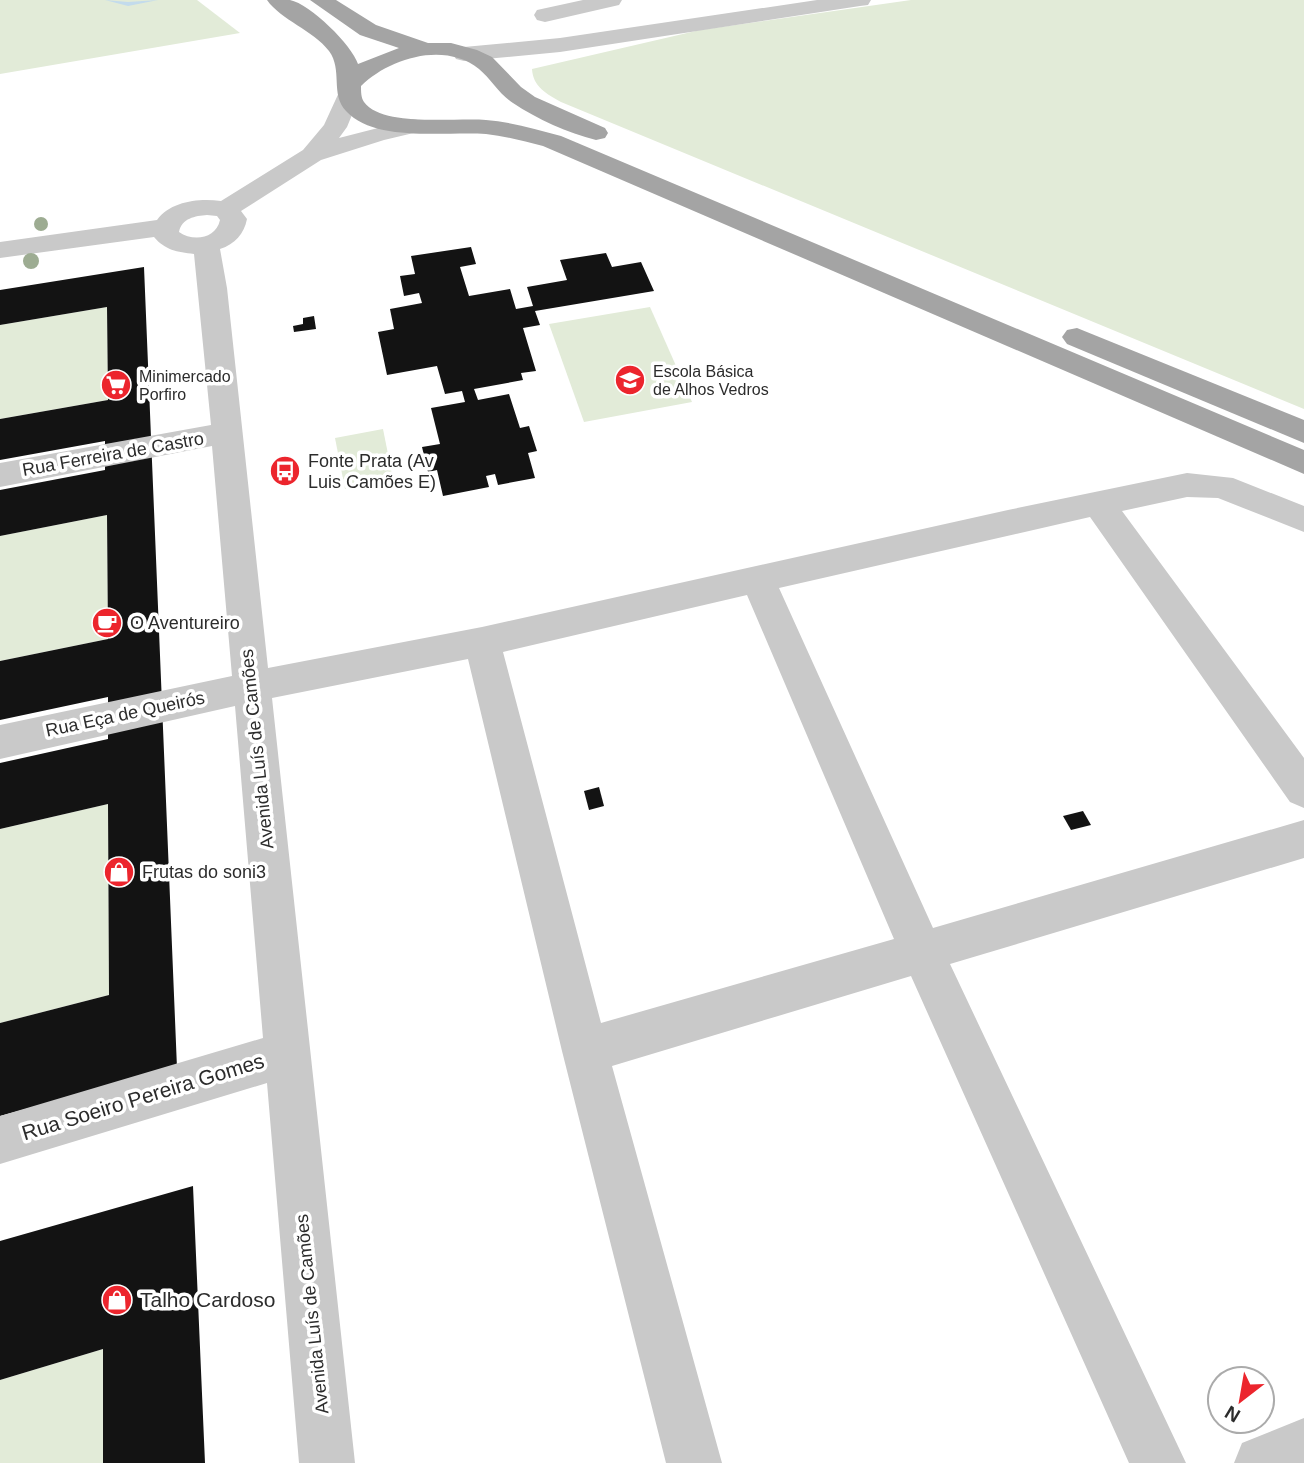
<svg xmlns="http://www.w3.org/2000/svg" width="1304" height="1463" font-family="Arial,sans-serif">
  <style>
    .green { fill: #e2ebd8 }
    .lines { fill: none; stroke-linecap: round; stroke-linejoin: round }
    .stream { fill: #c3dbec; fill-rule: evenodd }
    .building { fill: #131313 }
    .minor { fill: #c9c9c9; fill-rule: evenodd }
    .major { fill: #a4a4a4; fill-rule: evenodd }
    .tree { fill: #9dac92 }
    .labels { text-anchor: middle; stroke-width: 7; stroke-linejoin: round; paint-order: stroke }
    .far-poi-label { font-size: 16px; fill: #2c2c2c; stroke: #fff; text-anchor: start }
    .street-label { font-size: 18px; fill: #2c2c2c; stroke: #fff }
    .poi-label { font-size: 18px; fill: #2c2c2c; stroke: #fff; text-anchor: start }
    .near-street-label { font-size: 21px; fill: #2c2c2c; stroke: #fff }
    .near-poi-label { font-size: 21px; fill: #2c2c2c; stroke: #fff; text-anchor: start }
  </style>
  <rect width="100%" height="100%" fill="#fff"/>
  <g class="green">
    <polygon points="0,0 197,0 240,33 0,74"/>
    <path d="M911 0H1304V409L561 102C547 94 533 87 532 69L700 30Z"/>
    <polygon points="107,307 108,400 0,419 0,325"/>
    <polygon points="650,307 692,402 584,422 549,324"/>
    <polygon points="383,429 393,479 345,489 335,438"/>
    <polygon points="107,515 108,639 0,661 0,536"/>
    <polygon points="108,804 109,995 0,1023 0,829"/>
    <polygon points="103,1349 103,1463 0,1463 0,1380"/>
  </g>
  <g class="lines">
    <polygon class="stream" points="105,0 128,2 158,0 128,6"/>
  </g>
  <g class="building">
    <polygon points="471,247 476,264 460,267 469,296 510,289 516,309 533,306 527,287 567,280 560,260 606,253 612,267 641,262 654,291 535,311 540,325 523,328 536,371 521,373 523,380 474,389 478,400 509,394 520,428 529,426 537,451 528,453 535,478 498,485 495,474 486,476 489,487 443,496 437,470 428,472 422,447 440,444 431,408 465,402 462,391 445,394 437,366 387,375 378,332 394,329 390,309 422,303 419,293 404,296 400,276 415,274 411,256"/>
    <polygon points="144,267 177,1068 0,1116 0,1023 109,995 108,804 0,829 0,763 108,739 108,697 0,720 0,661 108,639 107,515 0,536 0,490 105,470 105,441 0,460 0,419 108,400 107,307 0,325 0,290"/>
    <polygon points="314,316 316,329 294,332 293,326 303,324 303,318"/>
    <polygon points="599,787 604,806 589,810 584,791"/>
    <polygon points="1083,811 1091,825 1071,830 1063,816"/>
    <polygon points="193,1186 205,1463 103,1463 103,1349 0,1380 0,1241"/>
  </g>
  <g class="lines">
    <g class="minor">
      <polygon points="583,0 622,0 619,5 545,22 537,20 534,15 537,10"/>
      <polygon points="817,0 871,0 868,5 860,6 560,52 464,61 456,59 453,54 456,49 464,47 560,38"/>
      <path d="M349 86 357 88 361 93 347 127 339 138 413 119 422 121 425 126 422 131 384 140 321 160 241 211 247 219C244 234 235 244 220 249L227 288 268 668 482 627 1008 510 1187 473 1233 478 1304 506V532L1218 498 1187 497 1122 511 1304 758V808L1290 802 1090 517 779 588 933 928 1304 820V858L950 964 1186 1463H1129L911 976 612 1066 722 1463H666L562 1051 468 659 272 698 355 1463H299L267 1083 0 1164V1116L263 1038 235 706 0 759V725L232 676 212 446 0 487V463L211 425 194 254C177 252 165 250 154 237L0 258V242L157 220C171 201 199 198 221 201L303 150 324 125 341 88ZM207 215 217 216 220 220C216 239 193 242 179 232 182 218 195 216 207 215ZM747 595 894 939 601 1023 503 652Z"/>
      <polygon points="1304,1418 1304,1463 1234,1463 1242,1443"/>
    </g>
    <g class="major">
      <path d="M267 0C274 0 283 0 290 0 310 4 352 45 358 64L399 48 360 35 310 0H336L376 25 428 43H451L477 50 492 57 521 87 535 97 605 128 608 133 605 138 596 140C568 133 537 119 513 103 499 94 491 79 479 69 445 41 389 58 361 86 361 91 361 98 364 102 383 128 457 117 486 120 511 122 536 129 561 136L1304 450V474L543 146C524 141 505 136 486 134 446 131 375 143 346 111 330 94 343 70 329 51 313 30 281 20 267 0Z"/>
      <polygon points="1077,328 1304,420 1304,443 1067,344 1062,337 1067,330"/>
    </g>
  </g>
  <g class="tree">
    <circle cx="41" cy="224" r="7"/>
    <circle cx="31" cy="261" r="8"/>
  </g>
  <defs>
    <g id="school-disc" transform="scale(1.575)"><circle r="9.5" fill="#ec252d" stroke="#fff"/><path d="M0-5L7-2L0 1L-7-2ZM-4 1L0 2.5L4 1V4Q0 6-4 4Z" fill="#fff"/></g>
    <g id="supermarket-disc" transform="scale(1.575)"><circle r="9.5" fill="#ec252d" stroke="#fff"/><path d="M-6-5.5h2.5l.6 2H6L4.5 2H-2.5L-4.4-4H-6ZM-1.5 3.2a1.3 1.3 0 1 0 .1 0ZM3 3.2a1.3 1.3 0 1 0 .1 0Z" fill="#fff"/></g>
    <g id="bus-disc" transform="scale(1.575)"><circle r="9.5" fill="#ec252d" stroke="#fff"/><path d="M-5-6H5V4H4V6H2V4H-2V6H-4V4H-5ZM-3.5-4V0h7V-4ZM-3.5 1.2v1.5H-2V1.2ZM2 1.2v1.5H3.5V1.2Z" fill="#fff"/></g>
    <g id="cafe-disc" transform="scale(1.575)"><circle r="9.5" fill="#ec252d" stroke="#fff"/><path d="M-5.5-4.5H6V0H3Q3 3.5 0 3.5H-2.5Q-5.5 3.5-5.5 0ZM3-3.2v2h1.7v-2ZM-6 4.5H4V6H-6Z" fill="#fff"/></g>
    <g id="shop-disc" transform="scale(1.575)"><circle r="9.5" fill="#ec252d" stroke="#fff"/><path d="M-5-2.5h2.3a2.7 3.5 0 0 1 5.4 0H5L5.5 6h-11ZM-1.5-2.5h3a1.5 2.3 0 0 0-3 0Z" fill="#fff"/></g>
  </defs>
  <g fill-rule="evenodd">
    <use href="#school-disc" x="630" y="380"/>
    <use href="#supermarket-disc" x="116" y="385"/>
    <use href="#bus-disc" x="285" y="471"/>
    <use href="#cafe-disc" x="107" y="623"/>
    <use href="#shop-disc" x="119" y="872"/>
    <use href="#shop-disc" x="117" y="1300"/>
  </g>
  <g class="labels">
    <g class="far-poi-label">
      <text x="653" y="377">Escola Básica<tspan x="653" dy="18">de Alhos Vedros</tspan></text>
      <text x="139" y="382">Minimercado<tspan x="139" dy="18">Porfiro</tspan></text>
    </g>
    <g class="street-label">
      <text transform="translate(113 454) rotate(-10)" y="6">Rua Ferreira de Castro</text>
      <text transform="translate(125 714) rotate(-12)" y="6">Rua Eça de Queirós</text>
      <text transform="translate(257 749) rotate(-96)" y="6">Avenida Luís de Camões</text>
      <text transform="translate(312 1314) rotate(-96)" y="6">Avenida Luís de Camões</text>
    </g>
    <g class="poi-label">
      <text x="308" y="467">Fonte Prata (Av<tspan x="308" dy="21">Luis Camões E)</tspan></text>
      <text x="130" y="629">O Aventureiro</text>
      <text x="142" y="878">Frutas do soni3</text>
    </g>
    <g class="near-street-label">
      <text transform="translate(143 1097) rotate(-17)" y="7">Rua Soeiro Pereira Gomes</text>
    </g>
    <g class="near-poi-label">
      <text x="140" y="1307">Talho Cardoso</text>
    </g>
  </g>
  <g transform="translate(1241 1400) rotate(211)"><circle r="33" fill="#ffffff" stroke="#ababab" stroke-width="2"/>
  <path d="M0-5L12 26L0 18L-12 26Z" fill="#ec252d"/>
  <text y="-10" font-size="19" font-weight="bold" text-anchor="middle" fill="#2c2c2c">N</text>
  </g>
</svg>
